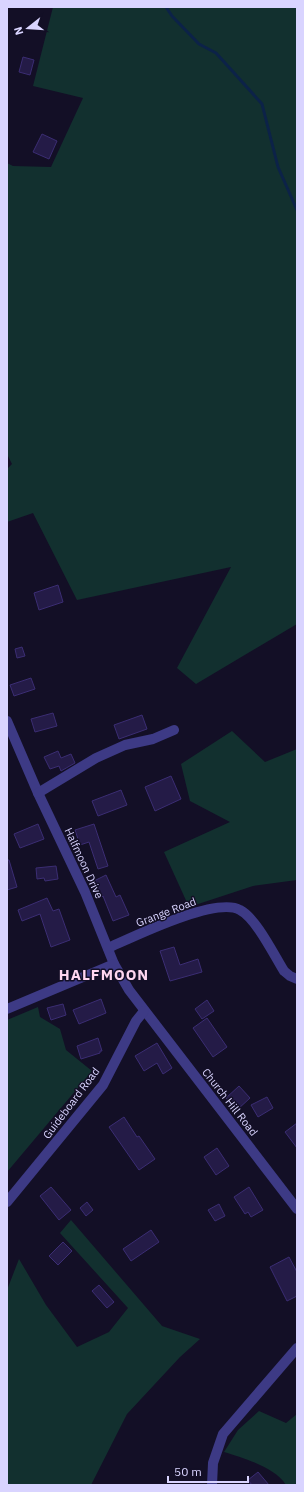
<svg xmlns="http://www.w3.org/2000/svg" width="304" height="1492" font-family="'IBM Plex Sans',sans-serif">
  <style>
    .green { fill: #12302f }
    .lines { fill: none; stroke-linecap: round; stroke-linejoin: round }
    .stream { stroke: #0c2248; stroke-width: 3 }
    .building { fill: #241b47; stroke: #3b2d73 }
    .minor { stroke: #3d3a85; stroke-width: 10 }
    .labels { text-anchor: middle; stroke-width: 3; stroke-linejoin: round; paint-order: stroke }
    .street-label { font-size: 11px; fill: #d9d4ff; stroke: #130f26 }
    .district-label { font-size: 15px; font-weight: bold; letter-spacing: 1px; fill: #ffd6f0; stroke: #130f26 }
  </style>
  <rect width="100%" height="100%" fill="#130f26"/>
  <g class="green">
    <polygon points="53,7 297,7 297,624 196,684 177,668 231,567 77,600 33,513 7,522 7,469 12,464 7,454 7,163 13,166 51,167 83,98 33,86"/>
    <polygon points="232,731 265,762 297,749 297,880 253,886 189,907 164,852 230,822 190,801 181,764"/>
    <polygon points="38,1007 40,1017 60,1029 66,1050 92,1071 7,1172 7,1020"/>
    <polygon points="71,1220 162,1326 200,1339 180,1357 127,1414 91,1485 7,1485 7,1290 19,1259 46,1305 77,1347 109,1332 128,1308 60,1233"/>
    <path d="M259 1411 286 1423 297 1414V1485H286C275 1467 243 1458 224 1452L238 1430Z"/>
  </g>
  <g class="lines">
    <polyline class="stream" points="166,7 172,16 199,44 216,53 262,104 278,167 297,210"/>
  </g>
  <g class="building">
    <polygon points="23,57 34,60 30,75 19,72"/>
    <polygon points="42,134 57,141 49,159 33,152"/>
    <polygon points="58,585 63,602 39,610 34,593"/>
    <polygon points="22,647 25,656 17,658 15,649"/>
    <polygon points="31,678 35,689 14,696 10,685"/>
    <polygon points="53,713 57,726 35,732 31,719"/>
    <polygon points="142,715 147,729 119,739 114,725"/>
    <polygon points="58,751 61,758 71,754 75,763 61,771 59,766 50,769 44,757"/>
    <polygon points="171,776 181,799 155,811 145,787"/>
    <polygon points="121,790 127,805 98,816 92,801"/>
    <polygon points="38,824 44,839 20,848 14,834"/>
    <polygon points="94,824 108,866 98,869 89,842 80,845 75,830"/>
    <polygon points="7,860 9,860 17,887 7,890"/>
    <polygon points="56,866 58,879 45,881 44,878 37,879 36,868"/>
    <polygon points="106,875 116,897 120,895 129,915 113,921 103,896 102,897 94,881"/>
    <polygon points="47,898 53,911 59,909 70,940 51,947 40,914 22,921 18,910"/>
    <polygon points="174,947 180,965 198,959 202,972 170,981 160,951"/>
    <polygon points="101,999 106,1013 79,1024 73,1010"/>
    <polygon points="207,1000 214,1011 202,1019 195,1009"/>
    <polygon points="63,1004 66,1015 51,1020 47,1008"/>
    <polygon points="207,1018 227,1047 213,1057 193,1028"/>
    <polygon points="98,1038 102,1051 100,1051 100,1053 81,1059 77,1046"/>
    <polygon points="157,1043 172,1068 163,1074 157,1063 144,1071 135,1056"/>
    <polygon points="239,1086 250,1098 237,1110 226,1098"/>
    <polygon points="267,1097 273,1108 258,1117 251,1105"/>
    <polygon points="124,1117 137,1137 139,1136 155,1159 139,1170 109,1127"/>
    <polygon points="297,1123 297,1148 285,1132"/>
    <polygon points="217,1148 229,1166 216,1175 204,1157"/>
    <polygon points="51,1187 71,1210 59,1220 40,1196"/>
    <polygon points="249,1187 263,1210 251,1217 248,1212 245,1214 234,1197"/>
    <polygon points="87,1202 93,1210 86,1216 80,1208"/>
    <polygon points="219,1204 225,1216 215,1221 208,1210"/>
    <polygon points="151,1230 159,1242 131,1261 123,1249"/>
    <polygon points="63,1242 72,1251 58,1265 49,1256"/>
    <polygon points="289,1257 297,1272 297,1296 287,1301 270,1267"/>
    <polygon points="99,1285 114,1302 107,1308 92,1291"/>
    <polygon points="258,1472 269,1485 252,1485 248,1480"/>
  </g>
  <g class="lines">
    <g class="minor">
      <polyline points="7,721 38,793 85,892 114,964 129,990 297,1209"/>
      <polyline points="38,793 96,758 125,745 153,739 174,730"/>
      <path d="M108 948C133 937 216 896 240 910 256 918 274 955 284 971L290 976 297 979"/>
      <polyline points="7,1009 114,964"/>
      <polyline points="7,1202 103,1085 136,1021 144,1011"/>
      <polyline points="212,1485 213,1463 223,1434 297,1348"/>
    </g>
  </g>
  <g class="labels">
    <g class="street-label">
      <text transform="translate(84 863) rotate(65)" y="4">Halfmoon Drive</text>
      <text transform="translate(166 912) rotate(-21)" y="4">Grange Road</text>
      <text transform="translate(230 1102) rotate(52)" y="4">Church Hill Road</text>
      <text transform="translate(71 1103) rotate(-53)" y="4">Guideboard Road</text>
    </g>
    <g class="district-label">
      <text x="104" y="980">HALFMOON</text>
    </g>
  </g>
  <rect width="304" height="1492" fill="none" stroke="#d9d4ff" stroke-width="16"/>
  <g transform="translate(28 28) rotate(253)" stroke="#130f26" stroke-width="3" paint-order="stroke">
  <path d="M0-3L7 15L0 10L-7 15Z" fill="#d9d4ff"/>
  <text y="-6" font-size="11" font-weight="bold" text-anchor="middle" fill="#d9d4ff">N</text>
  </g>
  <path d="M168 1476v6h80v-6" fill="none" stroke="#d9d4ff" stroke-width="2"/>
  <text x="174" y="1476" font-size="12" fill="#d9d4ff" stroke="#130f26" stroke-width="3" paint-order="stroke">50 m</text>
</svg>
